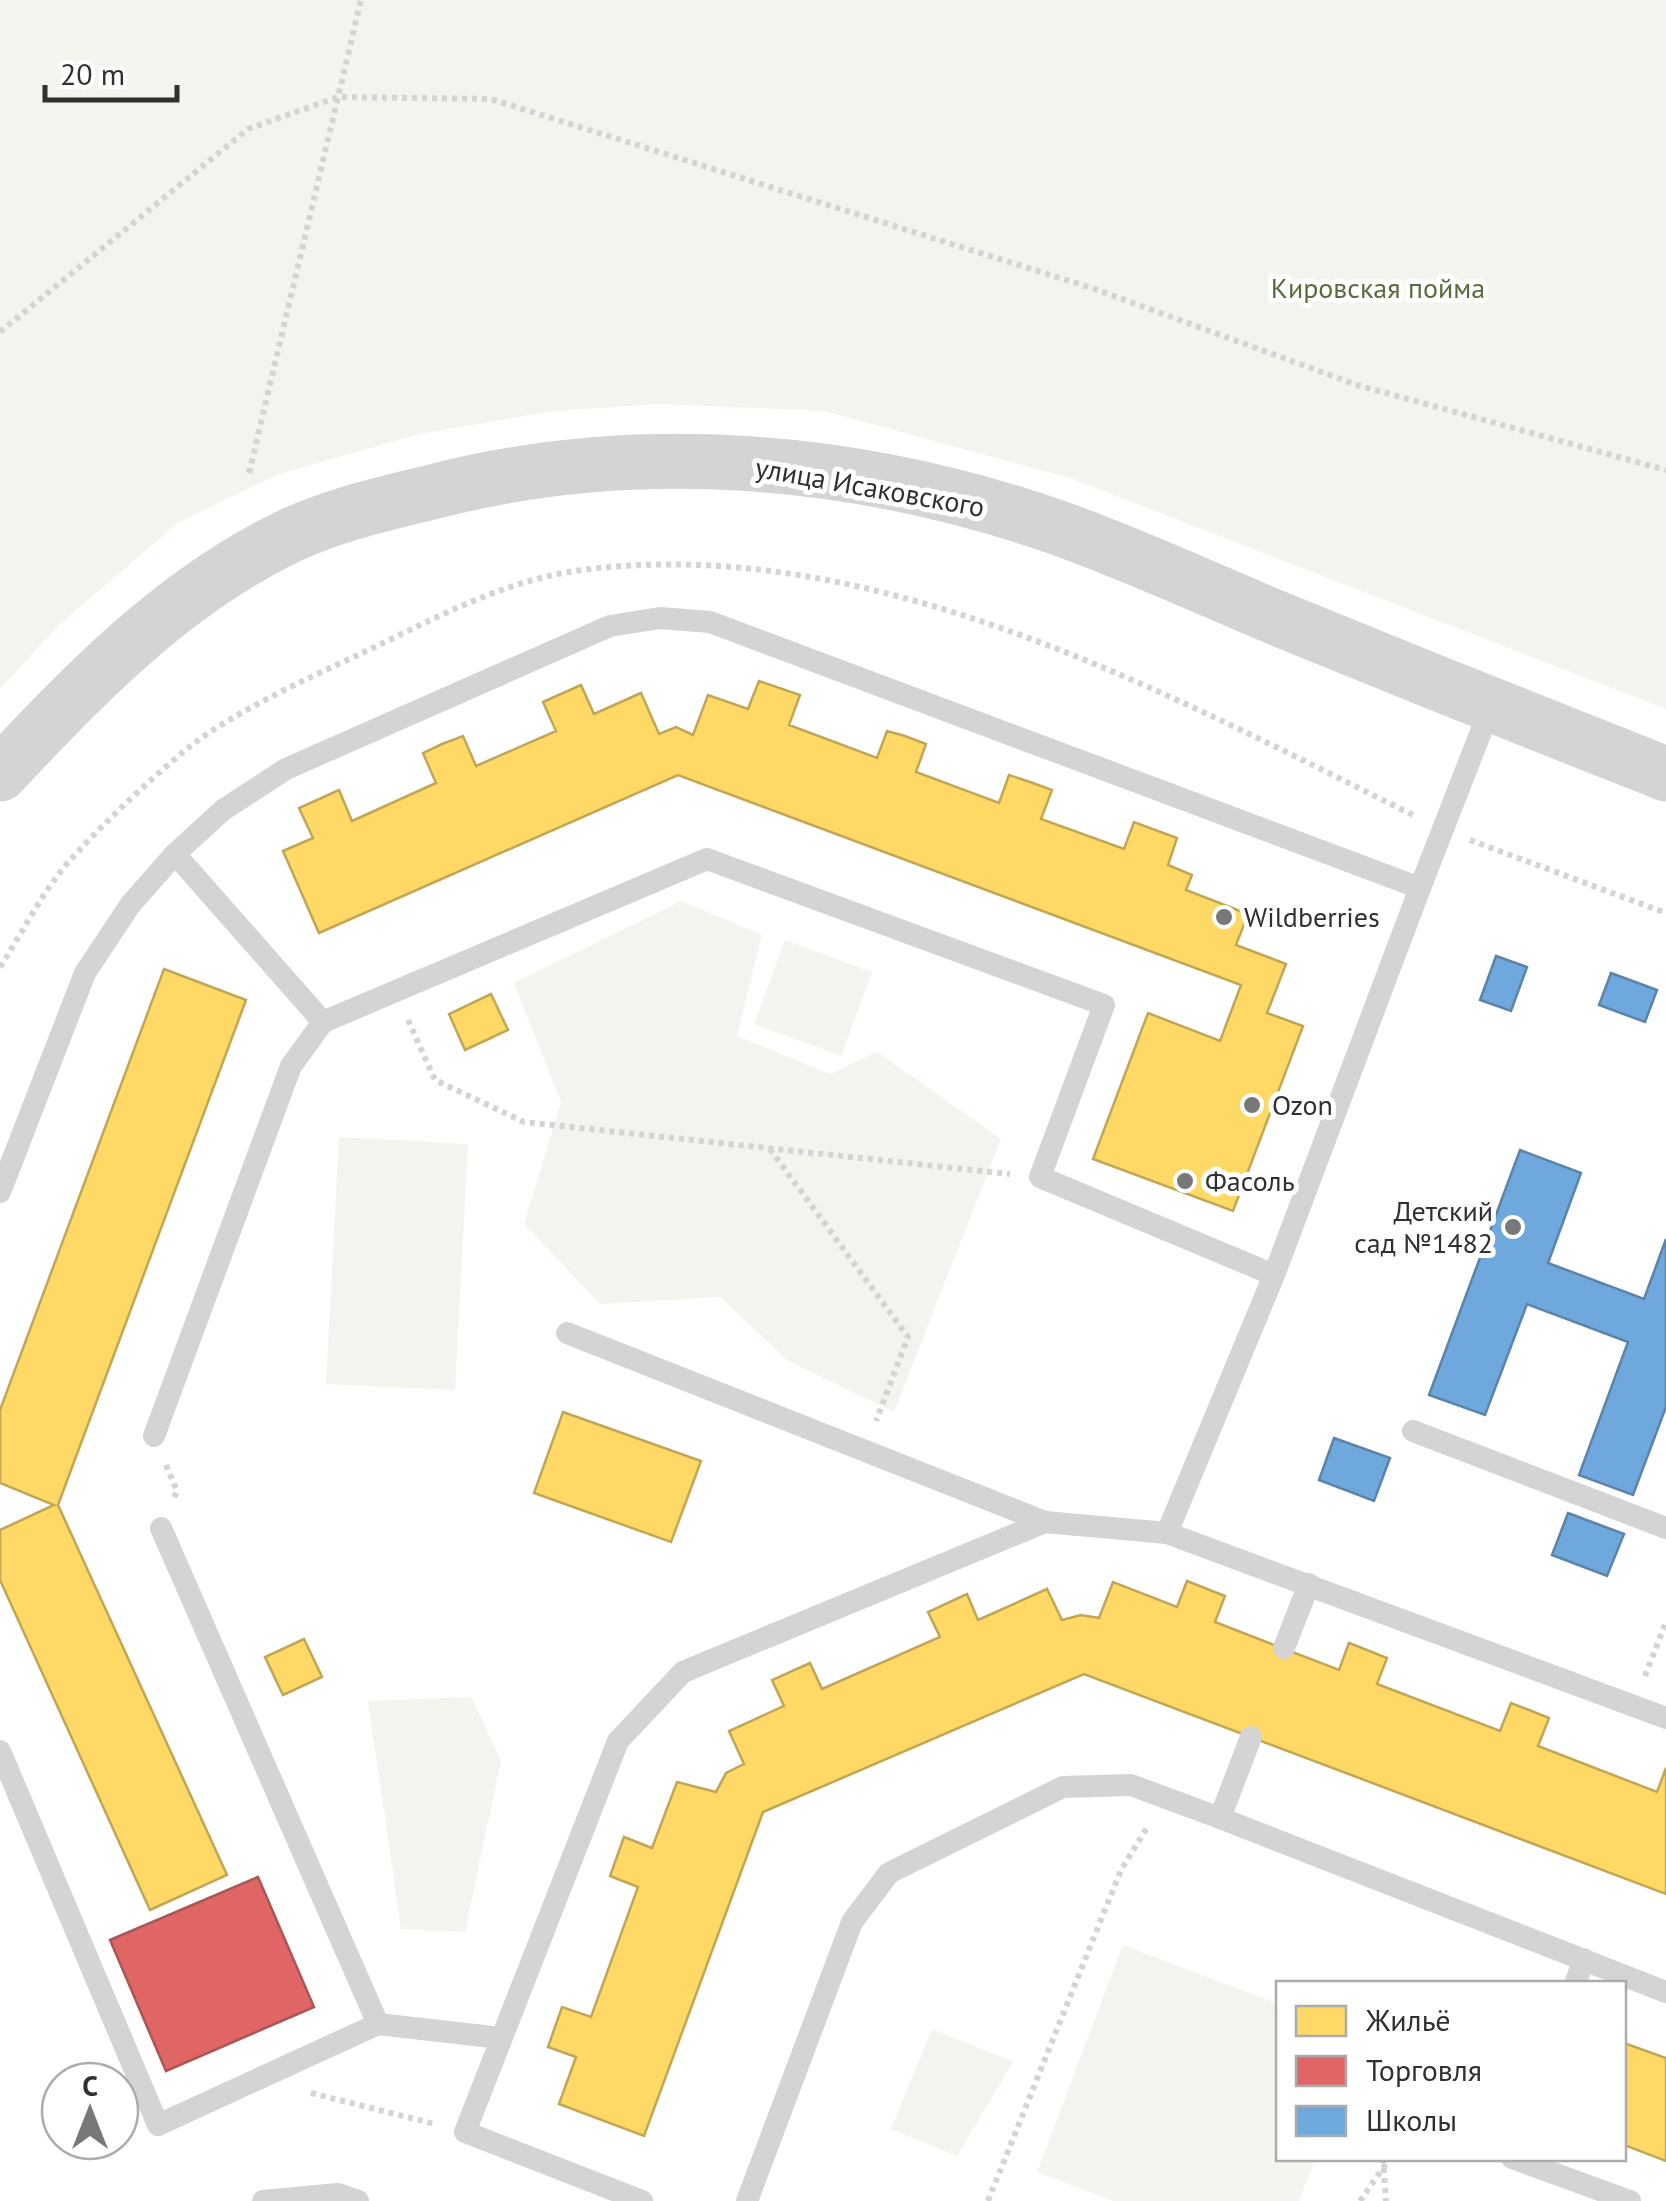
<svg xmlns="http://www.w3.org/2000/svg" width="1666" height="2201" font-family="'PT Sans',sans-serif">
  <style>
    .green { fill: #f2f5ed }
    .homes { fill: #ffd966; stroke: #c1a656; stroke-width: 2.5 }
    .shops { fill: #e06666; stroke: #ab5656; stroke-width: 2.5 }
    .schools { fill: #6fa8dc; stroke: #5c84a8; stroke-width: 2.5 }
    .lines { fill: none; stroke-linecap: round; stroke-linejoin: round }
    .path { stroke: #d4d4d4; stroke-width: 6; stroke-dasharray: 5 5; stroke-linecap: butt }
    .service { stroke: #d4d4d4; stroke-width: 22 }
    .tertiary { stroke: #d4d4d4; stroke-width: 55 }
    .poi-dot { fill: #787878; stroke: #fff; stroke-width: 4 }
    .labels { text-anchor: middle; stroke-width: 10; stroke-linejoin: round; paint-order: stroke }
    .park-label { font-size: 28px; fill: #596c3c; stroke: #fff }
    .street-label { font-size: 28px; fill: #303030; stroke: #fff }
    .poi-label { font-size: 28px; fill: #303030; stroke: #fff; text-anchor: start }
  </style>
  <rect width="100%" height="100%" fill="#fff"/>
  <g class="green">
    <polygon points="0,0 1666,0 1666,709 1070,478 824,411 660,404 553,411 420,434 279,474 179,522 59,625 0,689"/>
    <polygon points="681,901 762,935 737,1036 830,1074 877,1052 1001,1139 894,1412 787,1360 720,1297 600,1304 524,1224 561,1102 514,983"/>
    <polygon points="785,940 872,972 841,1056 754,1024"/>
    <polygon points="339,1137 468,1144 455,1390 326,1384"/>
    <polygon points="471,1697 501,1760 465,1932 401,1929 368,1701"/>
    <polygon points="1123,1945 1278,2004 1278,2158 1315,2159 1299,2201 1114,2201 1037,2172"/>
    <polygon points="932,2029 1013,2062 957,2156 891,2129"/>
  </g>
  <g class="homes">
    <polygon points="759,681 800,695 789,725 877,758 887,731 905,736 926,744 916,772 999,803 1009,775 1030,782 1052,790 1041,819 1124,849 1134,822 1177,838 1168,865 1192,875 1186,890 1248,914 1236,945 1286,964 1267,1013 1303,1026 1233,1211 1093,1159 1148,1013 1220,1041 1241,985 678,775 319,933 283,851 313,838 299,808 339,790 352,821 436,783 423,753 442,744 463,736 476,766 556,731 543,702 581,685 594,714 641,693 659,734 676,727 693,735 708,695 748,709"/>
    <polygon points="164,969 246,1000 58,1505 227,1875 150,1910 0,1580 0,1530 54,1505 0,1483 0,1410"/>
    <polygon points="491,994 508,1030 465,1050 449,1014"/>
    <polygon points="563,1412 701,1461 671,1542 534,1493"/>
    <polygon points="1187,1581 1225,1596 1215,1622 1339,1670 1349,1643 1367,1650 1387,1658 1377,1684 1500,1731 1511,1703 1529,1710 1549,1718 1538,1746 1657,1792 1666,1768 1666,1894 1084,1674 763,1812 644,2136 559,2104 576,2057 548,2047 562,2007 591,2017 638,1887 610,1876 624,1837 652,1848 677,1782 716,1792 726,1773 744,1764 729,1731 784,1706 772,1680 810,1663 822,1689 940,1637 928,1612 967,1594 978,1620 1047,1589 1062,1620 1081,1615 1099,1618 1113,1582 1177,1607"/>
    <polygon points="304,1639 322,1677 283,1695 265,1657"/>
    <polygon points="1624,2043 1666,2058 1666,2161 1624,2145"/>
  </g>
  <polygon class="shops" points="258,1877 314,2007 166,2071 110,1940"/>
  <g class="schools">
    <polygon points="1496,956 1527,967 1511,1011 1480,1000"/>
    <polygon points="1611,973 1657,990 1645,1022 1599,1005"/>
    <polygon points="1520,1150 1581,1173 1548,1263 1644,1299 1666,1239 1666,1407 1633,1495 1579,1475 1628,1342 1527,1304 1485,1415 1429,1395"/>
    <polygon points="1334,1438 1390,1458 1374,1501 1319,1480"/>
    <polygon points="1568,1513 1624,1534 1607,1576 1552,1555"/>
  </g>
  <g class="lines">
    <g class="path">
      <polyline points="0,332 248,129 338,97 491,99 1095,289 1357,385 1666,470"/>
      <polyline points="249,473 361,0"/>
      <polyline points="1470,840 1666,913"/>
      <path d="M0 967C23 932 43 890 71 859 106 821 148 781 188 748 232 713 306 679 358 655 426 623 499 582 575 571 866 530 1161 690 1413 815"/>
      <polyline points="408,1020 435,1080 524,1122 1010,1174"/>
      <polyline points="770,1149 908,1337 876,1421"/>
      <polyline points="166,1465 177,1491 173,1500"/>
      <polyline points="1645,1676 1666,1622"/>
      <polyline points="311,2093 435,2124"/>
      <polyline points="1383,2158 1386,2201"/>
      <polyline points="988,2201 1121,1870 1148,1826"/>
      <polyline points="1360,2201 1390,2158"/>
    </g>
    <g class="service">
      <polyline points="175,854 323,1022 707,859 1104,1005 1040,1177 1274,1275"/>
      <polyline points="1420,888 1491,706"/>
      <polyline points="0,1192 85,973 130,905 175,854 223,810 286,769 610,626 660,618 710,622 1420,888 1274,1275 1167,1533"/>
      <polyline points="567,1333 1045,1522"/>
      <polyline points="1413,1431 1666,1528"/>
      <polyline points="154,1436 291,1066 323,1022"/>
      <polyline points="161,1528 378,2024"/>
      <polyline points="1284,1648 1309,1584"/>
      <polyline points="0,1751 158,2125 378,2024 501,2038"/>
      <polyline points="1220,1818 1666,1992"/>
      <polyline points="1575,1984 1584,1959"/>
      <polyline points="1512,2158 1630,2201"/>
      <polyline points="263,2201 338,2194 358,2201"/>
      <polyline points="642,2201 465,2132 618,1741 683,1672 1045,1522 1167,1533 1666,1718"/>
      <polyline points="747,2201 852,1922 889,1873 1063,1787 1131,1785 1220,1818 1251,1737"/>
    </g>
    <path class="tertiary" d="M0 774C84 685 168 597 279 541 327 516 383 504 436 491 640 439 857 458 1056 527 1133 554 1209 590 1284 621 1411 673 1538 724 1666 774"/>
  </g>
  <g class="poi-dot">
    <circle cx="1224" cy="917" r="10"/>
    <circle cx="1252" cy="1105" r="10"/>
    <circle cx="1185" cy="1181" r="10"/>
    <circle cx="1513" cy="1227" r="10"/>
  </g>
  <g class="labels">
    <g class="park-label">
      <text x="1378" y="298">Кировская пойма</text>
    </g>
    <g class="street-label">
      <text transform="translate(870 487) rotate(10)" y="10">улица Исаковского</text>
    </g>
    <g class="poi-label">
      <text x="1244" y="927">Wildberries</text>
      <text x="1272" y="1115">Ozon</text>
      <text x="1205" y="1191">Фасоль</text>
      <text x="1493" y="1221" text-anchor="end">Детский<tspan x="1493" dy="32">сад №1482</tspan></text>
    </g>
  </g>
  <rect x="1276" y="1981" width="350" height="180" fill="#ffffff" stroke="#acacac" stroke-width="2.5"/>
  <rect x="1296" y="2006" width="50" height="30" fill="#ffd966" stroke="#acacac" stroke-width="2.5"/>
  <text x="1366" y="2031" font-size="30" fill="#303030">Жильё</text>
  <rect x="1296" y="2056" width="50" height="30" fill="#e06666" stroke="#acacac" stroke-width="2.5"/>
  <text x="1366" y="2081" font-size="30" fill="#303030">Торговля</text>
  <rect x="1296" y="2106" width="50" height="30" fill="#6fa8dc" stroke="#acacac" stroke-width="2.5"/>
  <text x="1366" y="2131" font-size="30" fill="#303030">Школы</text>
  <g transform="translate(90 2111)"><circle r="48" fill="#ffffff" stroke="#acacac" stroke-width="2.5"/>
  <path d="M0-8L18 38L0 25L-18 38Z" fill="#787878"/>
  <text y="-15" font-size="28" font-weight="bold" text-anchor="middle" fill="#303030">С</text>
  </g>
  <path d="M45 85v15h132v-15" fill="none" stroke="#303030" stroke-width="5"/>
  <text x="60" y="85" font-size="30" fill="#303030" stroke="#ffffff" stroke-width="8" paint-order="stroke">20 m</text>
</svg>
